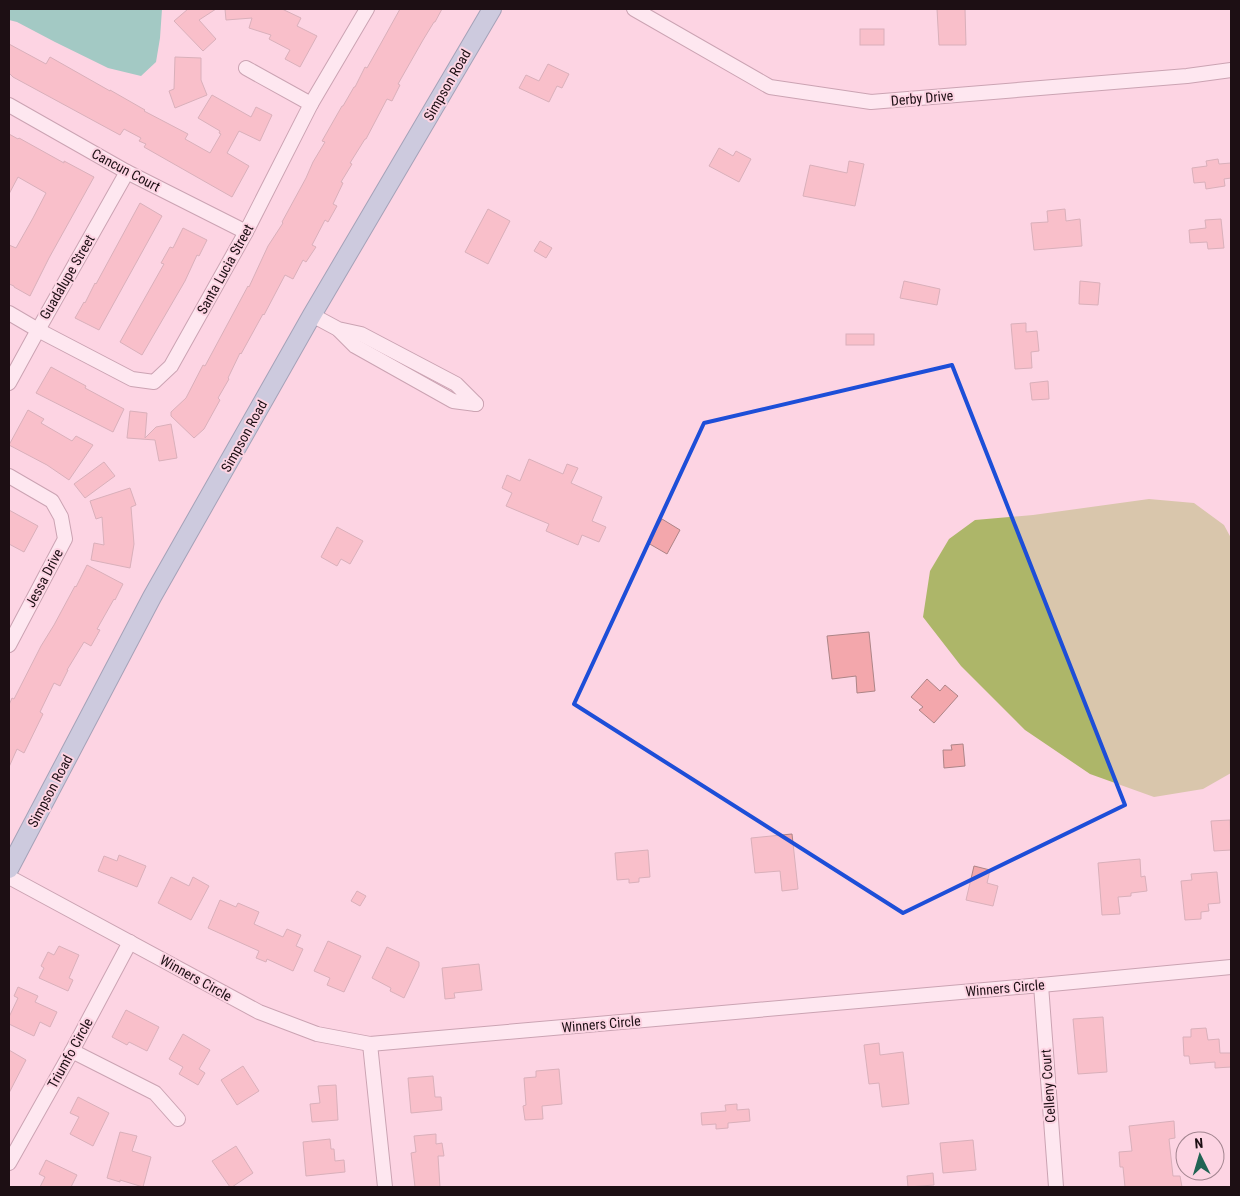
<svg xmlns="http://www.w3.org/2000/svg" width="1240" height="1196" font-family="'Roboto Condensed',sans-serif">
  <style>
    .green { fill: #adb669 }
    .water { fill: #36bc9e }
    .building { fill: #f3a7ac; stroke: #ad8487 }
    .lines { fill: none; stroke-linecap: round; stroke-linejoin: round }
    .minor-casing { stroke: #8e6977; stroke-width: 16 }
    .major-casing { stroke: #3a6682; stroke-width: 20 }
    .minor { stroke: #fff; stroke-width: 14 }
    .major { stroke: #92bfd7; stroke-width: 18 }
    .marked { fill: none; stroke: #1d4ed8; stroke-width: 4; stroke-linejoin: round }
    .labels { text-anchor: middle; stroke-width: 4; stroke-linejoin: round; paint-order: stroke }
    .street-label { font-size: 14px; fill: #1d0f14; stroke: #fdd4e3 }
  </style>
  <rect width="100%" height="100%" fill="#fdd4e3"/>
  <polygon class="green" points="1149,499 1194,503 1224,525 1231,538 1231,773 1203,789 1154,797 1090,774 1025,730 961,666 923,617 930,571 949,539 975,520 1033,515"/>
  <polygon class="water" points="9,9 162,9 160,38 156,62 141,76 108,68 55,42 17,22 9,20"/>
  <g class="building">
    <polygon points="188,9 216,9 199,20 216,39 203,51 174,21"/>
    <polygon points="225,9 282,9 301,18 297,26 317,36 300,67 285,59 290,50 269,39 271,35 249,28 252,18 226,20"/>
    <polygon points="400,9 442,9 435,22 434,22 423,40 398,84 400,85 392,101 387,99 366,139 365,139 350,163 352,164 341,182 343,183 333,204 337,206 328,222 325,220 312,245 316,247 306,262 303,260 293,279 285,275 264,315 263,314 241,354 240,353 228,378 229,379 218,398 220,400 204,429 194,438 171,416 171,412 186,398 203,365 205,366 248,286 249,287 268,246 283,223 282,222 306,178 313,162 325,142 322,141 342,106 343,106 354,87 355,87 365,67 367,68 380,45"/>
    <polygon points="937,9 965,9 966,45 939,45"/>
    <rect x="860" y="29" width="24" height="16"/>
    <polygon points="9,44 46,64 50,57 110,91 110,90 145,110 144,111 188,134 185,139 210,153 221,134 219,133 220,131 198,118 212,95 251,117 256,107 272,115 260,141 239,131 227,153 249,166 232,197 144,147 146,144 139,141 141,138 124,129 120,135 13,77 9,73"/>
    <polygon points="175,57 201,58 201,80 207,95 175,108 169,91 174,89"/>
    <polygon points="548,64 569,74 562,88 557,86 549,102 519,88 526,75 539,81"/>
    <polygon points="9,134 18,139 19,138 64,163 64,161 94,177 49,258 30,296 14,287 14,286 9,284 9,245 16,248 33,218 46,193 18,177 9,194"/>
    <polygon points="719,148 733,156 736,151 751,159 739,182 709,166"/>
    <polygon points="1218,159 1219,164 1231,163 1231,178 1224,179 1225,186 1206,189 1205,182 1194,183 1192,168 1207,166 1206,161"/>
    <polygon points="849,161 864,164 855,206 803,196 810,165 847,173"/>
    <polygon points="140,203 162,216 99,330 75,318 84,302 85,303 95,283 96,284"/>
    <polygon points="488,209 510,221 488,264 465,252"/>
    <polygon points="1065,209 1066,221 1080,219 1082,246 1034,250 1031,223 1048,222 1047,211"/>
    <polygon points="1221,219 1224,248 1208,249 1207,242 1190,243 1189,230 1206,228 1205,220"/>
    <polygon points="183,228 207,240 199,256 197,255 185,281 142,355 120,342 164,264 161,263 170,247 173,248"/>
    <polygon points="540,241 552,248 546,258 534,251"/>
    <polygon points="904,281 940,289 937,305 900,298"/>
    <polygon points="1080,281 1100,283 1098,305 1079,304"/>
    <polygon points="1026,323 1026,332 1037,331 1039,351 1031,352 1032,368 1015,369 1011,324"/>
    <rect x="846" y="334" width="28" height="11"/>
    <polygon points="51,367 86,386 85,388 124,409 113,432 36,393"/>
    <polygon points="1048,381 1049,399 1032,400 1030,383"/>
    <polygon points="28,410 44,419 41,423 72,441 76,436 93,445 69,480 47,465 9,445"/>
    <polygon points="130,411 147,413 145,438 156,427 171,424 177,458 159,461 155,440 127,438"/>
    <polygon points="529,459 563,474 567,464 578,468 571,483 602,497 592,521 606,527 599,542 582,535 578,545 546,531 549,524 506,506 512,493 502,488 507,475 520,481"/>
    <polygon points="104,462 115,476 85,498 74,484"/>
    <polygon points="130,488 136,505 131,507 134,544 130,568 91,560 94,543 104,545 102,517 96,519 90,501"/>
    <polygon points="9,510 38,526 24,552 9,544"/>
    <polygon points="662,519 680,530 667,554 648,543"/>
    <polygon points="337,527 363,541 350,564 341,559 337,566 321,557"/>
    <polygon points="87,565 123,584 115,600 114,599 97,629 100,630 91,646 84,642 67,670 68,670 60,686 54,683 40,712 43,714 24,753 17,749 9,767 9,705 12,698 14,699 41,646 54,625 75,586 76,587"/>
    <polygon points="869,632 875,691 857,693 856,676 832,679 827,636"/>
    <polygon points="927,679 940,691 945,685 958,696 934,723 919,710 923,707 911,697"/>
    <polygon points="963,744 965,766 944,768 943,750 952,750 951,745"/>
    <polygon points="1230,820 1231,850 1214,851 1211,821"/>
    <polygon points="792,834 798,889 782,891 780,871 755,873 751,838"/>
    <polygon points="648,850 650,877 639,878 639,882 629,883 629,879 617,880 615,853"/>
    <polygon points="119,855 146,866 137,887 98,871 104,856 117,861"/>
    <polygon points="1140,859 1141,877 1145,876 1147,891 1131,893 1131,896 1118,897 1120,914 1102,915 1098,863"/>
    <polygon points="974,866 990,870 987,883 998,886 993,906 966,900"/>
    <polygon points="1217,872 1220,903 1208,904 1209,911 1201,912 1201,919 1185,920 1181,881 1192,880 1191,874"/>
    <polygon points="171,877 189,886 193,877 209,886 191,920 158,903"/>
    <polygon points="357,891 366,896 360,906 351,901"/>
    <polygon points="220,900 236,907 238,903 259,912 254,924 283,937 287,929 301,935 296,946 303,949 293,971 267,959 266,962 256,958 259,951 208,928"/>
    <polygon points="328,941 361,956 344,992 327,985 330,978 314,971"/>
    <polygon points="59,946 79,955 69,978 73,980 68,991 39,978 44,968 41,966 48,952 54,955"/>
    <polygon points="387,947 419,962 419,966 404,998 390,991 391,988 372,978"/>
    <polygon points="479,964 482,990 454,993 455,998 445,999 442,968"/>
    <polygon points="18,987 38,996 35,1002 57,1012 50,1027 40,1022 34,1036 9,1024 9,1017 18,998 14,996"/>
    <polygon points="126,1010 159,1027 147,1051 129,1042 127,1045 112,1037"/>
    <polygon points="1103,1017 1107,1072 1078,1074 1073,1019"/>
    <polygon points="1206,1028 1208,1040 1219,1039 1220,1053 1231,1053 1231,1067 1215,1068 1215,1062 1190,1064 1189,1056 1184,1056 1183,1037 1191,1037 1191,1029"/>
    <polygon points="183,1034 210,1050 199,1069 205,1073 198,1085 179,1074 183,1067 169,1059"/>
    <polygon points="879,1043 880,1055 903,1052 909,1104 882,1107 879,1083 869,1084 864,1045"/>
    <polygon points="9,1050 26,1060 9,1093"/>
    <polygon points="243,1066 259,1091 237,1105 221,1080"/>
    <polygon points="559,1069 562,1104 542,1106 543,1119 525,1120 523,1106 526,1105 524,1078 536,1077 536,1071"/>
    <polygon points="433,1076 435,1097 441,1097 442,1110 411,1113 408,1078"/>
    <polygon points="336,1085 338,1120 312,1122 310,1104 320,1103 318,1086"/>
    <polygon points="78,1097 109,1113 93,1146 70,1134 79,1117 70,1113"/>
    <polygon points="737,1104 737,1110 749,1109 750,1121 728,1123 728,1128 716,1129 716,1124 702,1125 701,1113 726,1111 725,1105"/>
    <polygon points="1174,1121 1175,1138 1169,1139 1173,1176 1180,1176 1182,1187 1125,1187 1123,1167 1120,1167 1119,1152 1132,1151 1129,1126"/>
    <polygon points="120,1132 137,1136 132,1151 151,1157 143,1187 120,1180 120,1182 107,1178"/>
    <polygon points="436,1134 436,1144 442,1143 444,1156 438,1156 440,1187 415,1187 411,1153 416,1152 414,1136"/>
    <polygon points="330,1139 331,1149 334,1149 335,1161 344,1160 345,1172 306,1176 303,1142"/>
    <polygon points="973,1140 976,1170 943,1173 940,1143"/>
    <polygon points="236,1146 253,1173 232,1187 230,1187 212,1161"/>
    <polygon points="46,1160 77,1175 71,1187 40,1187 45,1177 39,1174"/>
    <polygon points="933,1173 934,1185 908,1187 907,1176"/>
  </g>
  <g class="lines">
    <g class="minor-casing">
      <g id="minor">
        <polyline points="634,9 770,87 871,102 1187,76 1231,70"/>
        <polyline points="246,68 311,104"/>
        <polyline points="9,105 127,172 246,232"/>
        <polyline points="9,313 38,330 132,379 154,382 171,366 246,232 311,104 367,9"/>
        <polyline points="312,315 338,329 361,334 456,384 476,404"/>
        <polyline points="339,330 355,346 453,401 476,404"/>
        <polyline points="9,383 38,330 127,172"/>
        <polyline points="9,476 52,501 61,517 65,539 9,645"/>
        <polyline points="9,877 259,1012 317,1034 370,1044 1041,985 1231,967"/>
        <polyline points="1041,985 1056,1187"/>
        <polyline points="370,1044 385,1187"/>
        <polyline points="72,1051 155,1093 178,1119"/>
        <polyline points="9,1163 72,1051 130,942"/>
      </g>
    </g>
    <g class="major-casing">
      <polyline id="major" points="9,869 152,597 312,315 492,9"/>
    </g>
    <use href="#minor" class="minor"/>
    <use href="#major" class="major"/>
  </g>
  <path d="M0 0H1240V1196H0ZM952 365 1125 805 903 913 574 704 704 423Z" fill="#fdd4e3" fill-opacity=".55" fill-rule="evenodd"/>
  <path class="marked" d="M952 365 1125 805 903 913 574 704 704 423Z"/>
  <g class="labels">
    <g class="street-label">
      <text transform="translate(447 85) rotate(-60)" y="5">Simpson Road</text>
      <text transform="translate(922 98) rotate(-5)" y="5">Derby Drive</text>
      <text transform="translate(126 170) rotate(28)" y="5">Cancun Court</text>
      <text transform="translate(225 269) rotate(-61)" y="5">Santa Lucia Street</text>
      <text transform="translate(67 277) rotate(-60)" y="5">Guadalupe Street</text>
      <text transform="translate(244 436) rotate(-61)" y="5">Simpson Road</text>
      <text transform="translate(44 578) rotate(-62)" y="5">Jessa Drive</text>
      <text transform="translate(50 791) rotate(-62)" y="5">Simpson Road</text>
      <text transform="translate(196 978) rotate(29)" y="5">Winners Circle</text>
      <text transform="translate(1005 988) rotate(-5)" y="5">Winners Circle</text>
      <text transform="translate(601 1024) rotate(-5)" y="5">Winners Circle</text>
      <text transform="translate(70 1053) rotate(-61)" y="5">Triumfo Circle</text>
      <text transform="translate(1048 1086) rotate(-94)" y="5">Celleny Court</text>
    </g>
  </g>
  <rect width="1240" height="1196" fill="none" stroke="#1d0f14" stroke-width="20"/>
  <g transform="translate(1200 1156) rotate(355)"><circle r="24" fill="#fdd4e3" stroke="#a38590"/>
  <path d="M0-4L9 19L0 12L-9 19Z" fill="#216454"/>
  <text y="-8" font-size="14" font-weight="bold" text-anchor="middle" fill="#1d0f14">N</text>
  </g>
</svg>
